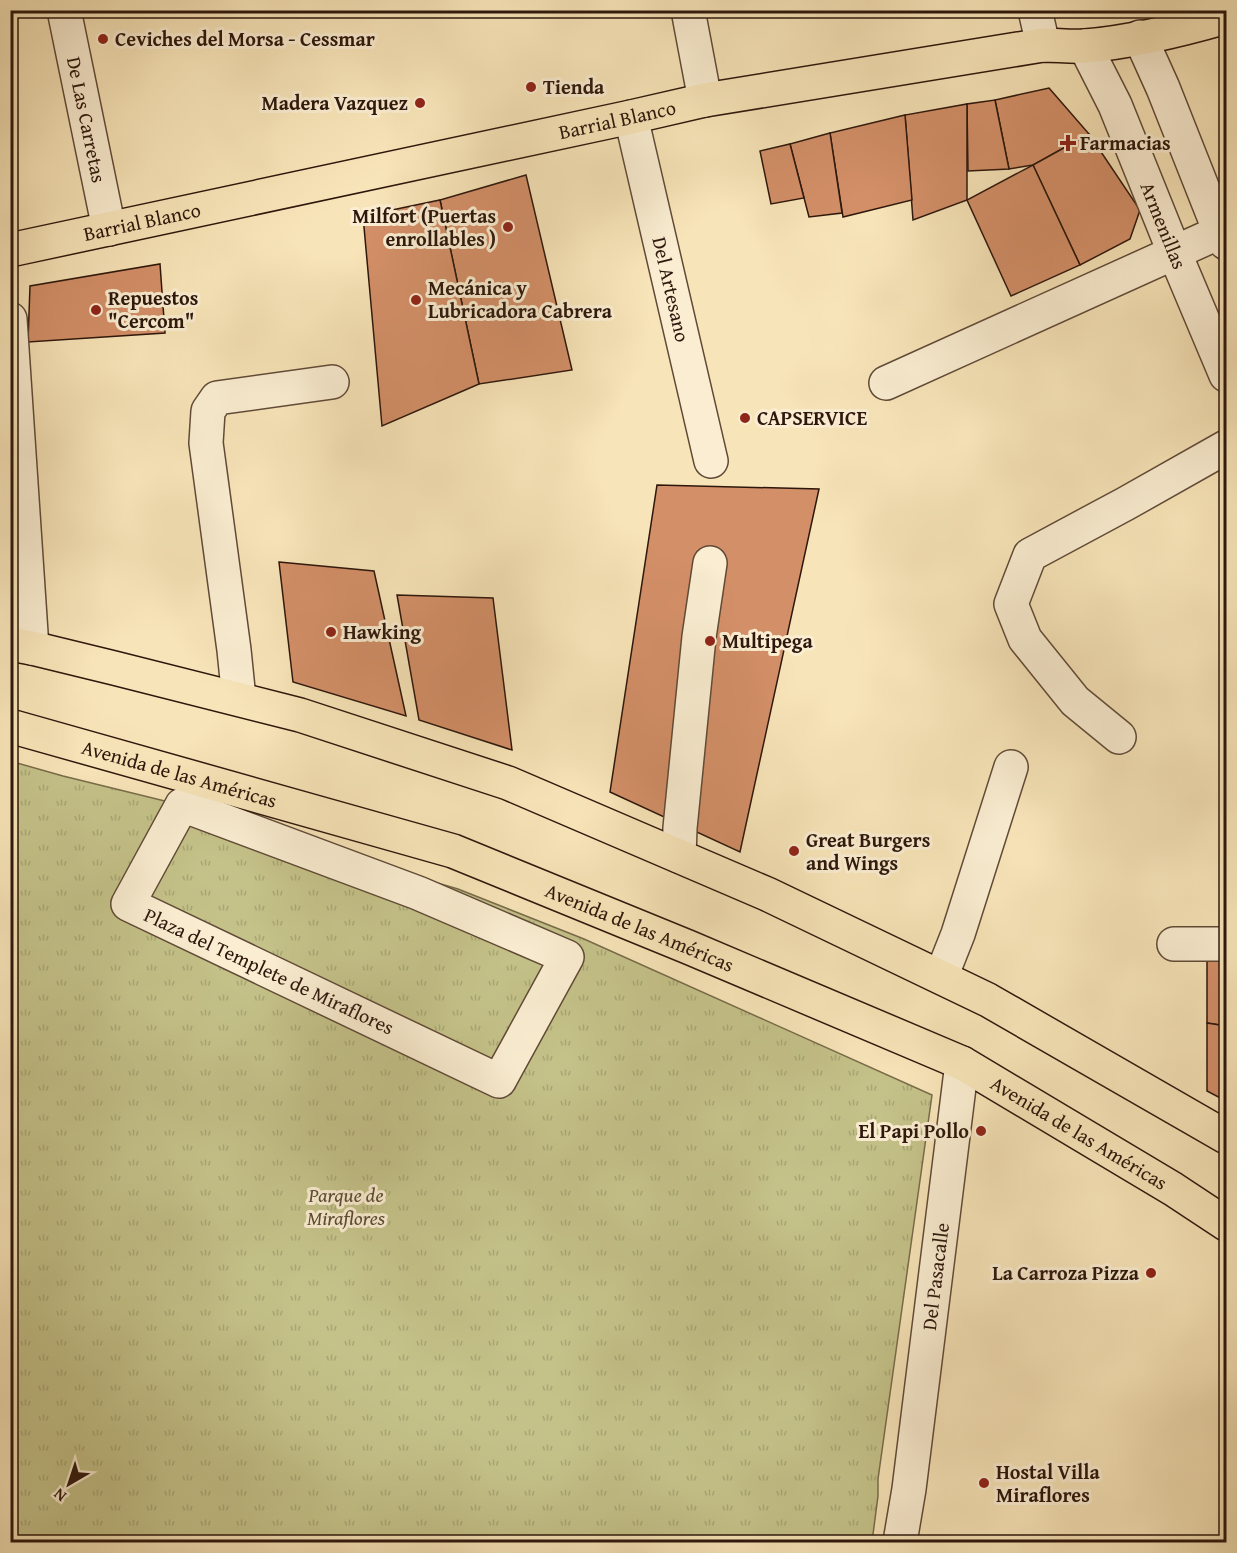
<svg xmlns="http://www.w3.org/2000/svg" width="1237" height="1553" font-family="'Gentium Book Plus',serif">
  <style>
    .park { fill: url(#park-tufts); stroke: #786c4a; stroke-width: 1.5 }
    .building { fill: #d38f68; stroke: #2d170c; stroke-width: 1.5 }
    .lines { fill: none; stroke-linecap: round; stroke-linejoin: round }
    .minor-casing { stroke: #604a37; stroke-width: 36 }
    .major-casing { stroke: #2d170c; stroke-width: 36 }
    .minor { stroke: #faedd1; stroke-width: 33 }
    .major { stroke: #f7e4b8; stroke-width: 33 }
    .poi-dot { fill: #8f2418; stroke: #faedd1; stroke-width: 2 }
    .labels { text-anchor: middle; stroke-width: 6; stroke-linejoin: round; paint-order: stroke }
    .poi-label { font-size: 20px; font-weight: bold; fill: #2d170c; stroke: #faedd1; text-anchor: start }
    .street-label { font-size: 20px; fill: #2d170c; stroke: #faedd1 }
    .park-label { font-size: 20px; font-style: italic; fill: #5a4a32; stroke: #faedd1 }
  </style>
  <defs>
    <pattern id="park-tufts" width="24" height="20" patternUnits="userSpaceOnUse" patternTransform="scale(1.5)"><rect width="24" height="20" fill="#c4c289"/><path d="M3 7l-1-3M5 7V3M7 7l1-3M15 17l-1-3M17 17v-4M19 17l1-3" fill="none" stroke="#a9a675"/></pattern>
  </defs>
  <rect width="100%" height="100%" fill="#f7e4b8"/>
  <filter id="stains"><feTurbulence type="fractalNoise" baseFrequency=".00333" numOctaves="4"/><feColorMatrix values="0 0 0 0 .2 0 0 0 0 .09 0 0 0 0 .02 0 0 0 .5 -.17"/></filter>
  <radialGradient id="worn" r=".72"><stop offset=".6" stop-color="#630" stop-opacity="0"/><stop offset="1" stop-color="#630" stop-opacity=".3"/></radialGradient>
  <polygon class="park" points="10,761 63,776 181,805 348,857 458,889 584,939 932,1095 878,1479 878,1496 872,1542 11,1542"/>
  <g class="building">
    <polygon points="1049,88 1089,134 1033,165 1009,169 995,100"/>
    <polygon points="995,100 1009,169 968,171 967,104"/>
    <polygon points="967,104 967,200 913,220 905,115"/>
    <polygon points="905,115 912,200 843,217 830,133"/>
    <polygon points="830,133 842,213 809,217 790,144"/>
    <polygon points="1089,134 1140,210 1130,239 1080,265 1033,165"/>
    <polygon points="790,144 804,198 771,204 760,151"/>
    <polygon points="1033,165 1080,265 1011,296 967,200"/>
    <polygon points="526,175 572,370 479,384 440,200"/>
    <polygon points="440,200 479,384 382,426 363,216"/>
    <polygon points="160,264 165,333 28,342 30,286"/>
    <polygon points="657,485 819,489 740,852 610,792"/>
    <polygon points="279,562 374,571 406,716 293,682"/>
    <polygon points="397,595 493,598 512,750 419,720"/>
    <polygon points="1207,950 1226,952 1226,1026 1207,1023"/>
    <polygon points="1207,1023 1226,1026 1226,1101 1207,1091"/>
  </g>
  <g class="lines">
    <g class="minor-casing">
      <g id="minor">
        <path id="s1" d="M64 10 109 229"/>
        <polyline points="688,10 705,100"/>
        <polyline points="1035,10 1043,45"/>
        <polyline points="1140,37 1163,88 1220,232 1226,243"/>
        <path id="s2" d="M1085 46 1115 105 1175 254 1226 375"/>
        <path id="s3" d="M631 117 711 461"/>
        <polyline points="10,319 32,648"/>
        <polyline points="886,383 1220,232"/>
        <polyline points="239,699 234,650 206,443 208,411 217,398 332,382"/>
        <polyline points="1119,737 1075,701 1025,639 1011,604 1030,555 1125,504 1226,447"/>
        <polygon points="182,805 418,893 567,957 499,1081 128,904"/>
        <polyline points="679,856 680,828 699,637 710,563"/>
        <polyline points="1174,944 1226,944"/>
        <polyline points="941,977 958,934 1011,767"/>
        <path id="s4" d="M900 1542 909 1489 962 1063"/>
      </g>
    </g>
    <g class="major-casing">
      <g id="major">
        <path id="s5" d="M10 250 631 117 705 100 1043 45C1057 45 1071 47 1085 46 1133 42 1181 30 1226 17"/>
        <polyline points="10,644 32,648 114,668 300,715 508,783 767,894 988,1000 1226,1137"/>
        <path id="s6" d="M10 726 453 851 688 947 962 1063 1173 1189 1226 1224"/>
      </g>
    </g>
    <use href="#minor" class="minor"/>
    <use href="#major" class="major"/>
  </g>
  <g class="poi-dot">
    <circle cx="103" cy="39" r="6"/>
    <circle cx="531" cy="87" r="6"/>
    <circle cx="420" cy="103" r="6"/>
    <path d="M1065 134h6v6h6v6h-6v6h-6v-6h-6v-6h6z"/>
    <circle cx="508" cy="227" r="6"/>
    <circle cx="416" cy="300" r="6"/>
    <circle cx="96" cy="310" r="6"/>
    <circle cx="745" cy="418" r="6"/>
    <circle cx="331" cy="632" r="6"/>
    <circle cx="710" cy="641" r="6"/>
    <circle cx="794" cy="851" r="6"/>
    <circle cx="981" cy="1131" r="6"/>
    <circle cx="1151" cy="1273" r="6"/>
    <circle cx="984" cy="1483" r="6"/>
  </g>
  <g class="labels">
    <g class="poi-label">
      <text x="115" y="46">Ceviches del Morsa - Cessmar</text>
      <text x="543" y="94">Tienda</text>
      <text x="408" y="110" text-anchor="end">Madera Vazquez</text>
      <text x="1080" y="150">Farmacias</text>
      <text x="496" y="223" text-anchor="end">Milfort (Puertas<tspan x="496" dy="23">enrollables )</tspan></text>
      <text x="428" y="295">Mecánica y<tspan x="428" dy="23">Lubricadora Cabrera</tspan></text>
      <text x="108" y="305">Repuestos<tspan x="108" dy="23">"Cercom"</tspan></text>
      <text x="757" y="425">CAPSERVICE</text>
      <text x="343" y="639">Hawking</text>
      <text x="722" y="648">Multipega</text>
      <text x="806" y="847">Great Burgers<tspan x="806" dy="23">and Wings</tspan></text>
      <text x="969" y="1138" text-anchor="end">El Papi Pollo</text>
      <text x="1139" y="1280" text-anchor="end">La Carroza Pizza</text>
      <text x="996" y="1479">Hostal Villa<tspan x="996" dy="23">Miraflores</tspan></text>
    </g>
    <g class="street-label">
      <text dy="7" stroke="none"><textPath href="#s1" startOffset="112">De Las Carretas</textPath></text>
      <text dy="7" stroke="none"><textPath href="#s5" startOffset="621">Barrial Blanco</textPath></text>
      <text dy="7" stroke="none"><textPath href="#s5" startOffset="135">Barrial Blanco</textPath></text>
      <text dy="7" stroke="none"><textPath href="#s2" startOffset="196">Armenillas</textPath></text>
      <text dy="7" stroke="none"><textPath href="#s3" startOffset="177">Del Artesano</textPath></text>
      <text dy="7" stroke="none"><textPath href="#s6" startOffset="176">Avenida de las Américas</textPath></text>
      <text dy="7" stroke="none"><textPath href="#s6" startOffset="662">Avenida de las Américas</textPath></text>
      <text transform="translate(269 971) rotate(25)" y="7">Plaza del Templete de Miraflores</text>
      <text dy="7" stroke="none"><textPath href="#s6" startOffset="1148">Avenida de las Américas</textPath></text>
      <text dy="7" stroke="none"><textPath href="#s4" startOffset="268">Del Pasacalle</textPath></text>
    </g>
    <g class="park-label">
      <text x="346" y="1202">Parque de<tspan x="346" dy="23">Miraflores</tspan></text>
    </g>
  </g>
  <rect width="1237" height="1553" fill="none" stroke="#f7e4b8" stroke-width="36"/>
  <rect x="12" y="12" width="1213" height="1529" fill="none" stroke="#2d170c" stroke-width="3"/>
  <rect x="18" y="18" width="1201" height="1517" fill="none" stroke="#2d170c" stroke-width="1.5"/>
  <g transform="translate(69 1484) rotate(219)" stroke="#faedd1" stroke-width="4.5" paint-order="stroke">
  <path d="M0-4.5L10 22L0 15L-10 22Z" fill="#2d170c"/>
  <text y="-9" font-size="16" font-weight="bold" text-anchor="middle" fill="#2d170c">N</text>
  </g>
  <rect width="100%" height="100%" filter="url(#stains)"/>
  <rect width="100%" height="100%" fill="url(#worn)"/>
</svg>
